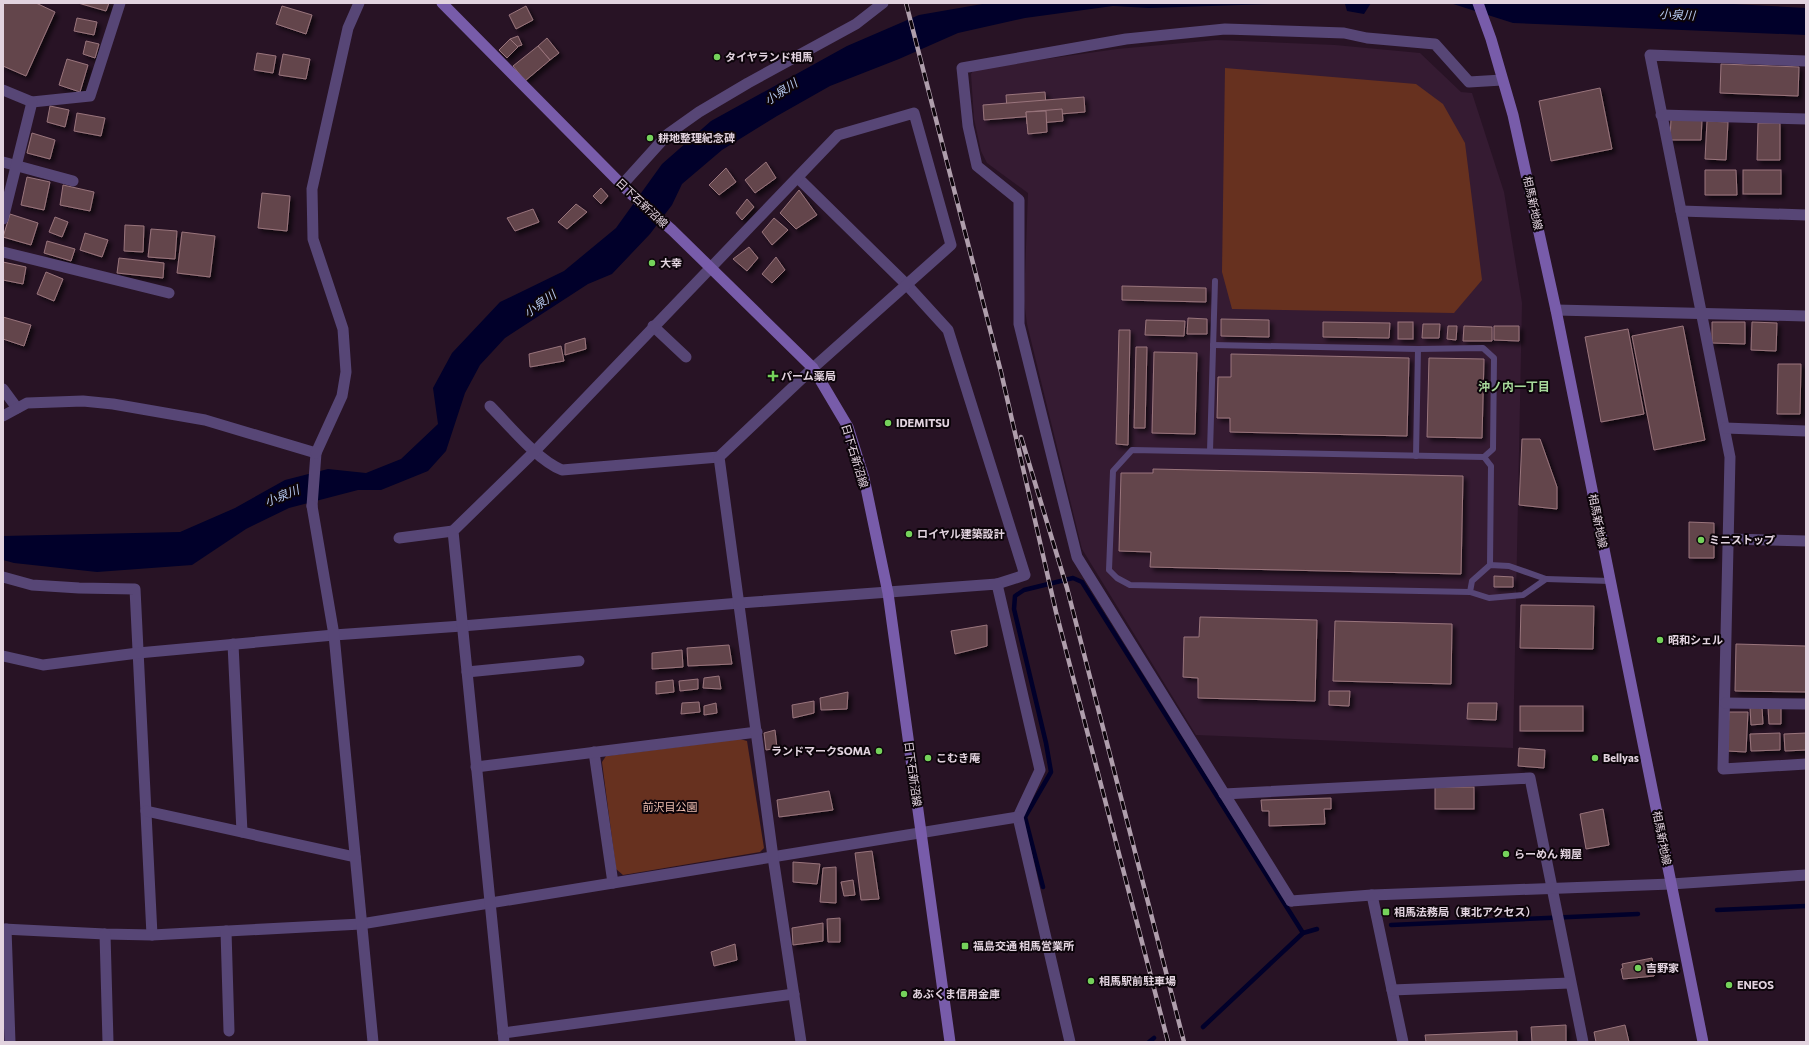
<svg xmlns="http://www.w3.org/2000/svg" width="1809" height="1045" font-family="Commissioner,'Noto Sans JP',sans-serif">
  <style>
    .built { fill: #351b32 }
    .green { fill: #67311f }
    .water { fill: #01002a }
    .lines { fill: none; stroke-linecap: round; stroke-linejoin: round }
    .stream { stroke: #01002a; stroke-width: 4.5 }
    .building { fill: #64444b; stroke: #99757c; filter: url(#shadow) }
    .service { stroke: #574676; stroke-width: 6 }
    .minor { stroke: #574676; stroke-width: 11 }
    .tertiary { stroke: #574676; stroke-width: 11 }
    .secondary { stroke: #785caa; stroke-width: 11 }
    .rail-casing { stroke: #af9eac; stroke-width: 4.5 }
    .rail { stroke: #0c040a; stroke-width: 3; stroke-dasharray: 9; stroke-linecap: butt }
    .poi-dot { fill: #75d25b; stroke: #0c040a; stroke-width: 1.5 }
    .labels { text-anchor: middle; stroke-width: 4; stroke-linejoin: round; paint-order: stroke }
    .poi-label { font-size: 11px; font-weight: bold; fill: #e2d3df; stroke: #0c040a; text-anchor: start }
    .street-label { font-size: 11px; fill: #e2d3df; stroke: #0c040a }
    .park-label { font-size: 11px; fill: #f1c1b1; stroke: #0c040a }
    .water-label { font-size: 12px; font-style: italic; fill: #b6c9f0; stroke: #0c040a }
    .neighbourhood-label { font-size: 12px; font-weight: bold; fill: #a8da9b; stroke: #0c040a }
  </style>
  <defs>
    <filter id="shadow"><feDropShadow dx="3.5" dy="3.5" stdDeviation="2" flood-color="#0009"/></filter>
  </defs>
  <rect width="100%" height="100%" fill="#281325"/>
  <polygon class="built" points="1216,40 1335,45 1420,53 1461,92 1472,93 1504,192 1522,303 1513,748 1196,735 1082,549 1027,324 1024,301 1028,193 987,163 981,151 974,119 971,74 974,69 1117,49"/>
  <g class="green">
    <polygon points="1225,68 1416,84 1443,104 1465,143 1482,280 1454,313 1232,309 1222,272"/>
    <polygon points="740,739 747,741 764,848 760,852 623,875 616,869 602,762 606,756"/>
  </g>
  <g class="water">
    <polygon points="988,3 1302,3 1149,8 1113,6 1025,18 958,33 899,59 830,86 777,116 722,150 682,184 672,205 650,234 612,274 588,284 505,338 480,365 465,393 446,451 428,471 381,490 358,490 289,508 246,529 192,565 97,572 14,563 3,560 3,536 180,532 235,508 285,480 328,469 366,473 401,459 438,424 433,388 452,353 500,302 564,271 616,228 662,164 711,121 847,46 919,15"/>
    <polygon points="1331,3 1371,3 1364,14 1347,11 1345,4"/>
    <polygon points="1450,3 1714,3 1806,8 1806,35 1513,23"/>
  </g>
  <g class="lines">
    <g class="stream">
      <polyline points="1043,887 1025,817 1051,772 1046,743 1014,609 1015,596 1024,590 1073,578 1082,582 1303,933"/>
      <polyline points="1717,910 1806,906"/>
      <polyline points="1391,925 1638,914"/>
      <polyline points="1203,1027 1303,933 1317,929"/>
      <polyline points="1149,1042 1154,1038"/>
    </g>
  </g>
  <g class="building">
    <polygon points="3,3 36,3 55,12 26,76 3,66"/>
    <polygon points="78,3 109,3 106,11"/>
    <polygon points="282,6 312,15 306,34 276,24"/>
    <polygon points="526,6 533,20 516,29 509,15"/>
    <polygon points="77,18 97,22 94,35 74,31"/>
    <polygon points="518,36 522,45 513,48 510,39"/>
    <polygon points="547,38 559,53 550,60 538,46"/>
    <polygon points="510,39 518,47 507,58 499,50"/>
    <polygon points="86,41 99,44 95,58 83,54"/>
    <polygon points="538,46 550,60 525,81 513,66"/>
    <polygon points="257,53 276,56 273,73 254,70"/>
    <polygon points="283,54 310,59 306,79 279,75"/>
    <polygon points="67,59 88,65 80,92 59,85"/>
    <polygon points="1721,64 1799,67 1798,96 1720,93"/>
    <polygon points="1600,88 1612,149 1551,161 1539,101"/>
    <polygon points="1045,92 1046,106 1007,109 1006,95"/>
    <polygon points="1084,97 1085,112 984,120 983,105"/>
    <polygon points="50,106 69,110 65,127 47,122"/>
    <polygon points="1062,109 1063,121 1027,124 1026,112"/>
    <polygon points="1046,111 1047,132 1028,134 1026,112"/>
    <polygon points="77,113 105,118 101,136 74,131"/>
    <polygon points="1671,119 1702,120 1701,140 1670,140"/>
    <polygon points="1707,121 1728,122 1726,160 1705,159"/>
    <polygon points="1758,123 1780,123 1780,160 1757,160"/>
    <polygon points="32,133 55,140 50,159 27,153"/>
    <polygon points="766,162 776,178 755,193 745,180"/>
    <polygon points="726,168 736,182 719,195 709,185"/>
    <polygon points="1705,170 1736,170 1737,195 1705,195"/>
    <rect x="1743" y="170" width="38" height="24"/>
    <polygon points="27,177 50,182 44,210 21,205"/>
    <polygon points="63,185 94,192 90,211 60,205"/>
    <polygon points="601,188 608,196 601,204 593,196"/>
    <polygon points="799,190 817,215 796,229 780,213"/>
    <polygon points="262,193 290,196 287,231 258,228"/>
    <polygon points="747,199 754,207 742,220 736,213"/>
    <polygon points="576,204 587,212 567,229 558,222"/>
    <polygon points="533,209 539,222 515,231 507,218"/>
    <polygon points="10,214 38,223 31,245 3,237"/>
    <polygon points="55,217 68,222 62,237 49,232"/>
    <polygon points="774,218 788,230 772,245 762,232"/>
    <polygon points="125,225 144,226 143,252 124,251"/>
    <polygon points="151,229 177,231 175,259 148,257"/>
    <polygon points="182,232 215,236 210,277 177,273"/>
    <polygon points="85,233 108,240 102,257 80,250"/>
    <polygon points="47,241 75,249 71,261 44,253"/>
    <polygon points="749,247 758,258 747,271 733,259"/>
    <polygon points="776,257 785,270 772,283 762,274"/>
    <polygon points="119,258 164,263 163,278 117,273"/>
    <polygon points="3,262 26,267 23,284 3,280"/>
    <polygon points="46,272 63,279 54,301 37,294"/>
    <polygon points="1122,286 1206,288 1206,302 1122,300"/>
    <polygon points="3,317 31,325 24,346 3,339"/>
    <polygon points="1188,318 1207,319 1207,334 1187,334"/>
    <polygon points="1221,319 1269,320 1269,337 1221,336"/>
    <polygon points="1146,320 1185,321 1184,336 1145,335"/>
    <polygon points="1323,322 1390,323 1389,338 1323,337"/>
    <rect x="1398" y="322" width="15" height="17"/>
    <polygon points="1712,322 1745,322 1745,344 1712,343"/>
    <polygon points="1752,322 1777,323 1776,351 1751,350"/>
    <polygon points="1423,324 1440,324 1439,338 1422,338"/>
    <polygon points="1448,326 1457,326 1456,340 1447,339"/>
    <polygon points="1464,326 1492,327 1492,341 1463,341"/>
    <polygon points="1494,326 1519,326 1519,341 1494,340"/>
    <polygon points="1683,326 1705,440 1654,450 1632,336"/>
    <polygon points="1628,329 1644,414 1601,422 1585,337"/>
    <polygon points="1119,330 1130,330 1128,445 1116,444"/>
    <polygon points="585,338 586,349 565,355 565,344"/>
    <polygon points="561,346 564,361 530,367 529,354"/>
    <polygon points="1136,347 1147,347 1145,428 1134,428"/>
    <polygon points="1154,352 1197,353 1195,434 1152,433"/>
    <polygon points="1231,354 1409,358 1407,436 1230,432 1230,418 1217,418 1218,377 1231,377"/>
    <polygon points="1429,358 1484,359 1482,438 1427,437"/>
    <polygon points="1778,364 1801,364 1800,414 1777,414"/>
    <polygon points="1522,439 1540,439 1557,487 1557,509 1519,505"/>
    <polygon points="1153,469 1463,476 1461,574 1150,567 1151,552 1119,551 1121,473 1153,473"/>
    <polygon points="1689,522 1714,523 1714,558 1689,558"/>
    <polygon points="1494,576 1513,577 1513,587 1494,587"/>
    <polygon points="1521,605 1594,606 1593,649 1520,648"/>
    <polygon points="1200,617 1317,620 1315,701 1198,698 1198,678 1183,677 1184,637 1199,637"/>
    <polygon points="1335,621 1452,624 1451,684 1333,681"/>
    <polygon points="987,625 987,646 955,654 951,631"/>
    <polygon points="1736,644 1806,646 1806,692 1735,691"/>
    <polygon points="729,645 732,664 688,666 687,648"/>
    <polygon points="682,650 683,667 652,669 652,653"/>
    <polygon points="719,676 721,689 703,688 704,678"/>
    <polygon points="698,679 698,689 680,691 679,681"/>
    <polygon points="673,680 674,692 656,694 656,682"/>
    <polygon points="1329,691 1350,691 1349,706 1329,705"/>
    <polygon points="848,692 847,709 821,710 820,698"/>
    <polygon points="814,701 814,713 793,718 792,705"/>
    <polygon points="699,702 700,712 681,714 682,703"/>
    <polygon points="716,703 717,713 704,715 704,706"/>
    <polygon points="1468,703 1497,703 1496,720 1467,719"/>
    <rect x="1520" y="706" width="63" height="25"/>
    <polygon points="1781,706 1781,724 1769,724 1768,707"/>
    <polygon points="1762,707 1763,724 1751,725 1750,708"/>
    <polygon points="1729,712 1748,712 1746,752 1727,751"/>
    <polygon points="775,730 777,748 766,750 764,733"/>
    <polygon points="1780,733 1780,750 1751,751 1750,734"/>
    <polygon points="1806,733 1806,750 1785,751 1784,734"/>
    <polygon points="1519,748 1545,750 1544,768 1518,766"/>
    <rect x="1435" y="787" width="39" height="22"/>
    <polygon points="829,791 833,810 779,817 777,800"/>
    <polygon points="1331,798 1331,809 1324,809 1325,824 1269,826 1269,811 1262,811 1261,800"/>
    <polygon points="1603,809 1609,845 1586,849 1580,814"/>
    <polygon points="872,851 879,899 861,900 855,853"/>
    <polygon points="793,862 820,864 817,884 793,882"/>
    <polygon points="836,867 836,903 820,902 823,868"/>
    <polygon points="853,880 855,895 844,896 841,882"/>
    <polygon points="840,918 840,942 828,942 827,919"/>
    <polygon points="823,923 823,941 793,945 792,928"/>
    <polygon points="735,944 737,960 714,966 711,952"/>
    <polygon points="1652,958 1655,973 1654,976 1623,979 1621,969 1623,968 1622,964"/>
    <polygon points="1566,1025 1566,1042 1532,1042 1531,1027"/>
    <polygon points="1625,1025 1629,1042 1596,1042 1594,1032"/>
    <polygon points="1517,1031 1517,1042 1426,1042 1425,1035"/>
  </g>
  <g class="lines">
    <g class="service">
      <polyline points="1213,345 1418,349 1483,348 1494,358 1493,449 1484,457"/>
      <polyline points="1210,451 1215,281"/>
      <polyline points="1416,456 1418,349"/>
      <polygon points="1490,565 1509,566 1546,579 1523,595 1489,598 1470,592 1472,581"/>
      <polyline points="1546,579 1610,581"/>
      <polyline points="1470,592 1130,585 1117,578 1109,570 1113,471 1132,450 1484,457 1491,466 1490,565"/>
    </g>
    <g class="minor">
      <polyline points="1806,61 1650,55 1730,457 1723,769 1806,764"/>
      <polyline points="3,90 32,102 90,96 120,3"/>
      <polyline points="1661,115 1806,119"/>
      <polyline points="3,162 73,181"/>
      <polyline points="798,178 907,285 948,330 1025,575 997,584"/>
      <polyline points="622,185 668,134 699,112 748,83 856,24 883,3"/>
      <polyline points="1681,211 1806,215"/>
      <polyline points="3,219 32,102"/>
      <polyline points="3,252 169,293"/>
      <polyline points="1556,310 1806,316"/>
      <polyline points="653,326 686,357"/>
      <polyline points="3,389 17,408"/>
      <path d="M490 406C510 426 537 460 562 470L719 457"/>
      <polyline points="3,416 27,403 83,401 113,404 205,420 316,453 312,506"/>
      <polyline points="1725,428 1806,431"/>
      <polyline points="316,453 342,396 346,372 343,329 313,239 312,189 348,28 359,3"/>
      <polyline points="399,538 453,531"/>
      <polyline points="1728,539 1806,541"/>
      <polyline points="3,577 32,585 79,588 135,589 152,935"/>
      <polyline points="233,644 242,832"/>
      <polyline points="3,656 43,665 138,653 334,635 462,626 740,603 997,584 1040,770 1018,817 1070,1042"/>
      <polyline points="467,672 579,661"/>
      <polyline points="1725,703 1806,704"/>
      <polyline points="594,752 613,883"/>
      <polyline points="476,767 757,732"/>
      <polyline points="1224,794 1530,778 1583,1042"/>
      <polyline points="146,811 355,857"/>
      <polyline points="1372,895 1403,1042"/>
      <polyline points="1291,901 1077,557 1019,324 1019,200 977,166 968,126 962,68 1126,39 1225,29 1344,33 1367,38 1435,44 1469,82 1502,80"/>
      <polyline points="3,929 105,934 152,935 361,924 1018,817"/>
      <polyline points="6,929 10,1042"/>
      <polyline points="226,931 229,1031"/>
      <polyline points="105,934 108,1042"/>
      <polyline points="1392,990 1570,983"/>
      <polyline points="503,1033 794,994"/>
      <polyline points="504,1042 453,531 535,451 838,135 914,113 951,245 813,368 719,457 773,857 801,1042"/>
    </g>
    <g class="tertiary">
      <polyline points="312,506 334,635 373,1042"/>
      <polyline points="1291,901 1372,895 1671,884 1806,875"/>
    </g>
    <g class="secondary">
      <polyline points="442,3 630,193 672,230 813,368 848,427 864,478 888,593 950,1042"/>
      <polyline points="1478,3 1491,39 1513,115 1556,310 1703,1042"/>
    </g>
    <g class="rail-casing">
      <g id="rail">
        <polyline points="906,3 1001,372 1056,612 1168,1042"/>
        <polyline points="1021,437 1067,588 1184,1042"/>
      </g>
    </g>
    <use href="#rail" class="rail"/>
  </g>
  <g class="poi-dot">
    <circle cx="717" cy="57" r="4"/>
    <circle cx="650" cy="138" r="4"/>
    <circle cx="652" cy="263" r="4"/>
    <path d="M771 370h4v4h4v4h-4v4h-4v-4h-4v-4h4z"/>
    <circle cx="888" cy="423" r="4"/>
    <circle cx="909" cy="534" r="4"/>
    <circle cx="1701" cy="540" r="4"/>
    <circle cx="1660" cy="640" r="4"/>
    <circle cx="879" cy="751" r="4"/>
    <circle cx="928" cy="758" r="4"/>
    <circle cx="1595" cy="758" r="4"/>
    <circle cx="1506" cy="854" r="4"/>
    <rect x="1382" y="908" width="8" height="8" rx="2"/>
    <rect x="961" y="942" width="8" height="8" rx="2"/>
    <circle cx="1638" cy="968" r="4"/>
    <circle cx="1091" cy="981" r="4"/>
    <circle cx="1729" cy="985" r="4"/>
    <circle cx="904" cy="994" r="4"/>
  </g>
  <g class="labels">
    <g class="poi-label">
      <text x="725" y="61">タイヤランド相馬</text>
      <text x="658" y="142">耕地整理紀念碑</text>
      <text x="660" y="267">大幸</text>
      <text x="781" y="380">パーム薬局</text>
      <text x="896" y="427">IDEMITSU</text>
      <text x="917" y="538">ロイヤル建築設計</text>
      <text x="1709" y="544">ミニストップ</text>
      <text x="1668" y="644">昭和シェル</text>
      <text x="871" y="755" text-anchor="end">ランドマークSOMA</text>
      <text x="936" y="762">こむき庵</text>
      <text x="1603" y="762">Bellyas</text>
      <text x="1514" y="858">らーめん 翔屋</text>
      <text x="1394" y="916">相馬法務局（東北アクセス）</text>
      <text x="973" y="950">福島交通 相馬営業所</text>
      <text x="1646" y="972">吉野家</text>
      <text x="1099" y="985">相馬駅前駐車場</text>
      <text x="1737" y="989">ENEOS</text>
      <text x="912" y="998">あぶくま信用金庫</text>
    </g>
    <g class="street-label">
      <text transform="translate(642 203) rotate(43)" y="4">日下石新沼線</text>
      <text transform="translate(1533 203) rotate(78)" y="4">相馬新地線</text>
      <text transform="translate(855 456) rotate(73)" y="4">日下石新沼線</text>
      <text transform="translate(1598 521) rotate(79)" y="4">相馬新地線</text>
      <text transform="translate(913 774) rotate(82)" y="4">日下石新沼線</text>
      <text transform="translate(1662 838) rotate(79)" y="4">相馬新地線</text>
    </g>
    <g class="park-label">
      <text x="670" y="811">前沢目公園</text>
    </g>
    <g class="water-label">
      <text transform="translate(1677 15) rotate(3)" y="4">小泉川</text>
      <text transform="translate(781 92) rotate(-33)" y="4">小泉川</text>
      <text transform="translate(540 304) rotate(-36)" y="4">小泉川</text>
      <text transform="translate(282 496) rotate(-22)" y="4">小泉川</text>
    </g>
    <g class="neighbourhood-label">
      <text x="1514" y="391">沖ノ内一丁目</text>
    </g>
  </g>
  <rect width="1809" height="1045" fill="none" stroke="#e2d3df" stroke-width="8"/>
</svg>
